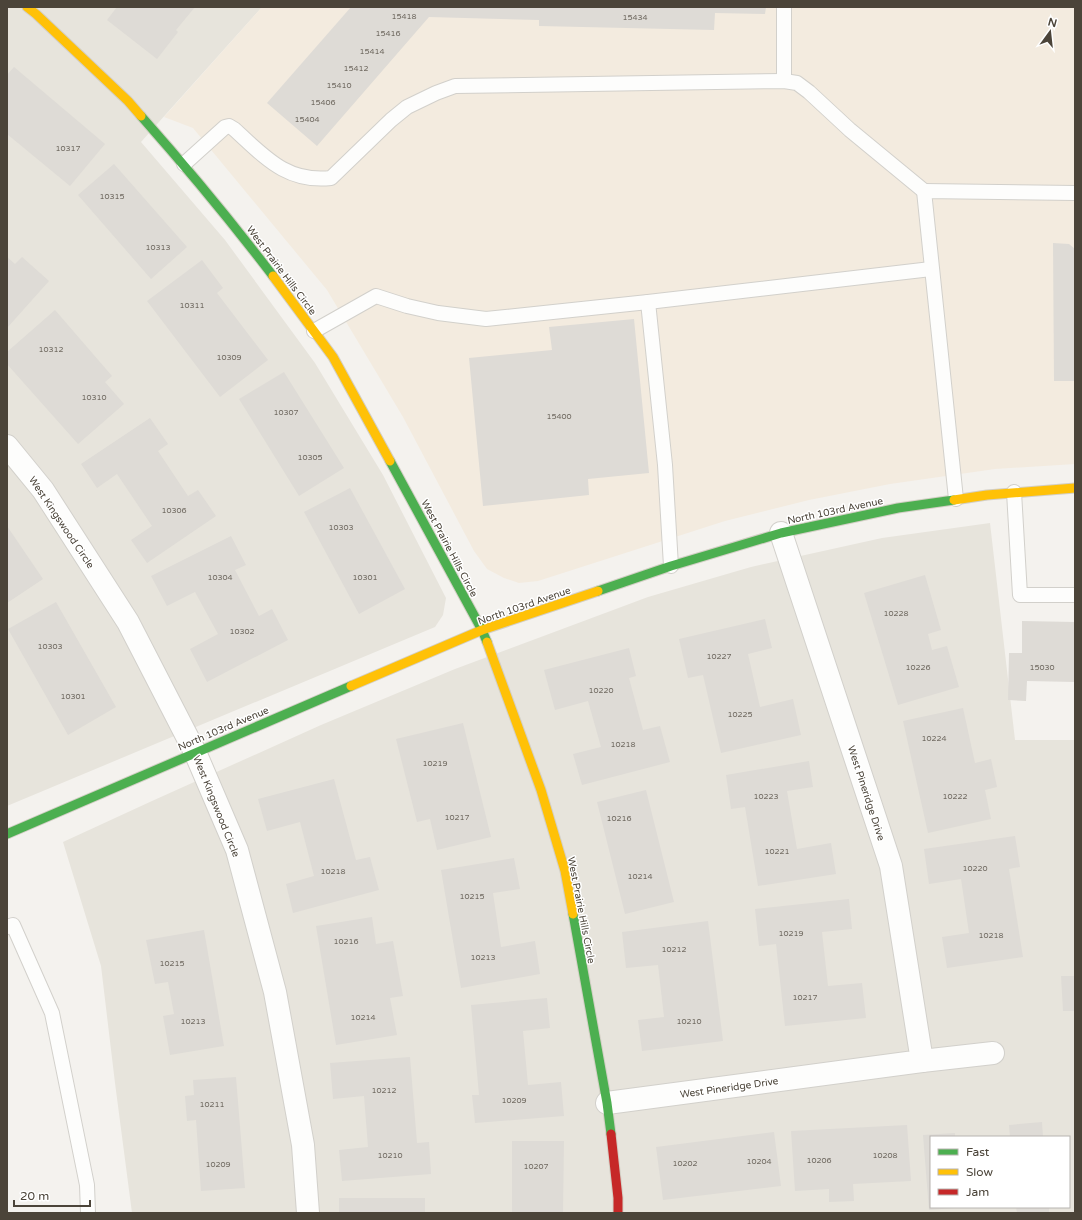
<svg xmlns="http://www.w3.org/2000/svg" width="1082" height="1220" font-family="'Varela Round',sans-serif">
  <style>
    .residential { fill: #e7e4dc; fill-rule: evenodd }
    .commercial { fill: #f3ebdf }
    .building { fill: #dedbd6 }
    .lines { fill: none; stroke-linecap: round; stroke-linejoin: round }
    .lane-casing { stroke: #d2d0cb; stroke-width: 16 }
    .street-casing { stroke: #d2d0cb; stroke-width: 24 }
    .fast-casing { stroke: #d3cfc5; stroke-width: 11 }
    .slow-casing { stroke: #d3cfc5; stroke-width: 11 }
    .jam-casing { stroke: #d3cfc5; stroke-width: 11 }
    .lane { stroke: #fdfdfc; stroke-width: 14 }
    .street { stroke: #fdfdfc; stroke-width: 22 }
    .fast { stroke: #4caf50; stroke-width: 9 }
    .slow { stroke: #ffc107; stroke-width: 9 }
    .jam { stroke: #c62828; stroke-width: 9 }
    .labels { text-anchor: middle; stroke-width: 3; stroke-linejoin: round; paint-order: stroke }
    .number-label { font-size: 8px; fill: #706a61 }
    .street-label { font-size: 10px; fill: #4b4439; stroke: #fff }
  </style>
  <rect width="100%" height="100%" fill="#f4f2ee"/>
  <g class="residential">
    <polygon points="7,7 262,7 141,142 225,240 315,363 383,475 446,598 443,615 435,627 7,806"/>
    <path d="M990 523 1015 740H1075V1213H132L115 1083 101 966 63 842 152 801 321 725 455 669 648 597 751 567 882 538ZM931 1137H1069V1207H931Z"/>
  </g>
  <polygon class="commercial" points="262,7 1075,7 1075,464 995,469 890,484 809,500 725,521 538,581 519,583 504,578 487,569 474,551 403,417 327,290 193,128 164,117"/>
  <g class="building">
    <polygon points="117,7 195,7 176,30 178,32 157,59 107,20"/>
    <polygon points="351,7 766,7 765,14 715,13 714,30 539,26 539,20 429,17 317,146 267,103"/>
    <polygon points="14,67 105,144 70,186 7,134 7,75"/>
    <polygon points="114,164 187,247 151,279 78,195"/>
    <polygon points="1053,243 1069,244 1075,249 1075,381 1054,381"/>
    <polygon points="7,257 15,264 22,257 49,281 7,328"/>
    <polygon points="202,260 223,288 217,293 268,360 220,397 147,301"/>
    <polygon points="55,310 112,376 105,382 124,404 78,444 7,364 7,352"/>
    <polygon points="634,319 649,473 588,479 589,495 483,506 469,358 552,350 549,327"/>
    <polygon points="284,372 344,468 299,496 239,399"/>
    <polygon points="150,418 168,444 158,451 188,496 198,490 216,516 147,563 131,540 152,526 117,474 97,488 81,464"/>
    <polygon points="350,488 405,589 359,614 304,512"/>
    <polygon points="7,526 43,579 7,603"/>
    <polygon points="231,536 246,565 235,570 259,616 272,609 288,640 207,682 190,649 218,634 195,592 167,606 151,576"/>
    <polygon points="925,575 941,630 928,634 932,650 947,646 959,687 898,705 864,593"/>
    <polygon points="56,602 116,707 68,735 8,629"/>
    <polygon points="765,619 772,648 748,654 760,707 793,699 801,735 721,753 703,675 688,678 679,639"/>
    <polygon points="1022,621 1075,622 1075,682 1027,681 1026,701 1008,700 1009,653 1022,653"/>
    <polygon points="629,648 636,676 629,678 643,730 660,726 670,762 582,785 573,754 601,747 588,701 555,710 544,670"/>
    <polygon points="963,708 975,763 991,759 997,787 985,790 991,819 928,833 903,721"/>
    <polygon points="463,723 491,837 437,850 430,819 417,822 396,739"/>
    <polygon points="809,761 813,787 787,791 797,849 831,843 836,874 758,886 745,807 731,809 726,775"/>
    <polygon points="334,779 356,860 370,857 379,890 293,913 286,884 314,876 300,822 267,831 258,799"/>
    <polygon points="646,790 674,902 625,914 597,802"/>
    <polygon points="1015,836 1020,867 1009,869 1023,957 947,968 942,937 969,933 961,879 929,884 924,849"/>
    <polygon points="514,858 520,889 493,893 501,947 535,941 540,974 461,988 441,870"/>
    <polygon points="849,899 852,929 822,932 828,986 862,983 866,1018 785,1026 776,944 759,946 755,909"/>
    <polygon points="372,917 376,944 393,941 403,996 390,998 397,1035 336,1045 316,926"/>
    <polygon points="708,921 723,1041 642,1051 638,1020 664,1017 658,965 626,968 622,932"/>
    <polygon points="204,930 224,1046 170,1055 163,1016 174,1014 168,982 155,984 146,940"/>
    <polygon points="1061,976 1075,976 1075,1011 1063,1011"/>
    <polygon points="547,998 550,1028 523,1031 528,1085 561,1082 564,1116 475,1123 472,1095 479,1095 471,1005"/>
    <polygon points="410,1057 417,1143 429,1142 431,1174 342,1181 339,1150 368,1147 364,1096 333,1099 330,1063"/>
    <polygon points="236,1077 245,1188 201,1191 196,1120 187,1121 185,1096 194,1095 193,1080"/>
    <polygon points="1042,1122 1043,1137 1010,1137 1009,1125"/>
    <polygon points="907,1125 911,1181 853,1184 854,1201 829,1202 829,1189 795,1191 791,1131"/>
    <polygon points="774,1132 781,1186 663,1200 656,1147"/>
    <polygon points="955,1133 955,1137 931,1137 931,1207 954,1207 954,1208 929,1210 923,1135"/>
    <polygon points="512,1141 564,1141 563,1213 512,1213"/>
    <rect x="339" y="1198" width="86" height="15"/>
    <polygon points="1016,1207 1049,1207 1049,1212 1017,1213"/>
  </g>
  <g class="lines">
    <g class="lane-casing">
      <g id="lane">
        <polyline points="784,81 784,7"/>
        <path d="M184 164 225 127 229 126 234 129C264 156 286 183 331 178L391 120 407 107 436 93 455 86 784 81 797 83 809 92 850 130 924 191"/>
        <polyline points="648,302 931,269"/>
        <polyline points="314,331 376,296 407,306 438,313 486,319 648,302 665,465 671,566"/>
        <polyline points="1014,492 1020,595 1075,595"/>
        <polyline points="956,499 924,191 1075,193"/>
        <polyline points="7,927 13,925 52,1013 87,1185 88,1213"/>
      </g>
    </g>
    <g class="street-casing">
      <g id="street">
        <polyline points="7,446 43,490 128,622 195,752 237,850 275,992 303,1145 308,1213"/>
        <polyline points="922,1061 993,1053"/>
        <polyline points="607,1103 922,1061 891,866 781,533"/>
      </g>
    </g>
    <g class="fast-casing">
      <g id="fast">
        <path d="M141 116C187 168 231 221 273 276"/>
        <polyline points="390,461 482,630 487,642"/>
        <polyline points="598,591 671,566 781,533 898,508 954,500"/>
        <polyline points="7,834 351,686"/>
        <polyline points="573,914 607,1103 611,1134"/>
      </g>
    </g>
    <g class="slow-casing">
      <g id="slow">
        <polyline points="27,7 36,14 128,101 141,116"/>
        <polyline points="273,276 333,357 390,461"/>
        <polyline points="954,500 987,495 1075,488"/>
        <polyline points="487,642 541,790 565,871 573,914"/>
        <polyline points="351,686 482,630 598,591"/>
      </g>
    </g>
    <g class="jam-casing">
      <polyline id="jam" points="611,1134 618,1198 618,1213"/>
    </g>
    <use href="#lane" class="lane"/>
    <use href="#street" class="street"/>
    <use href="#fast" class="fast"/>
    <use href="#slow" class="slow"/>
    <use href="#jam" class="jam"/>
  </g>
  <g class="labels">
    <g class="number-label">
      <text x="404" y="19">15418</text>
      <text x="635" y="20">15434</text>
      <text x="388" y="36">15416</text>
      <text x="372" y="54">15414</text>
      <text x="356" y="71">15412</text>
      <text x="339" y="88">15410</text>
      <text x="323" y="105">15406</text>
      <text x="307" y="122">15404</text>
      <text x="68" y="151">10317</text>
      <text x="112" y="199">10315</text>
      <text x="158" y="250">10313</text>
      <text x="192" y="308">10311</text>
      <text x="51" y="352">10312</text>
      <text x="229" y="360">10309</text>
      <text x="94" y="400">10310</text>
      <text x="286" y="415">10307</text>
      <text x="559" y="419">15400</text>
      <text x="310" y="460">10305</text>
      <text x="174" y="513">10306</text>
      <text x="341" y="530">10303</text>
      <text x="220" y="580">10304</text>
      <text x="365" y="580">10301</text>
      <text x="896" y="616">10228</text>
      <text x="242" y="634">10302</text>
      <text x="50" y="649">10303</text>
      <text x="719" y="659">10227</text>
      <text x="918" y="670">10226</text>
      <text x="1042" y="670">15030</text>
      <text x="601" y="693">10220</text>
      <text x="73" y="699">10301</text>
      <text x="740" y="717">10225</text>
      <text x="934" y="741">10224</text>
      <text x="623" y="747">10218</text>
      <text x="435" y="766">10219</text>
      <text x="766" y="799">10223</text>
      <text x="955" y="799">10222</text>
      <text x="457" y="820">10217</text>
      <text x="619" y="821">10216</text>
      <text x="777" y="854">10221</text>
      <text x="975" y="871">10220</text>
      <text x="333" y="874">10218</text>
      <text x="640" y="879">10214</text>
      <text x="472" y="899">10215</text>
      <text x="791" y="936">10219</text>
      <text x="991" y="938">10218</text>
      <text x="346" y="944">10216</text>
      <text x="674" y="952">10212</text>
      <text x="483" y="960">10213</text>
      <text x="172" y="966">10215</text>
      <text x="805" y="1000">10217</text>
      <text x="363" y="1020">10214</text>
      <text x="193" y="1024">10213</text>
      <text x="689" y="1024">10210</text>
      <text x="384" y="1093">10212</text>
      <text x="514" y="1103">10209</text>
      <text x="212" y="1107">10211</text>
      <text x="390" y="1158">10210</text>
      <text x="885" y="1158">10208</text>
      <text x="819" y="1163">10206</text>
      <text x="759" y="1164">10204</text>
      <text x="685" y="1166">10202</text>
      <text x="218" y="1167">10209</text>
      <text x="536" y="1169">10207</text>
    </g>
    <g class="street-label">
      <text transform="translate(282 270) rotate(53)" y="4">West Prairie Hills Circle</text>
      <text transform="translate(835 510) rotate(-12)" y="4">North 103rd Avenue</text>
      <text transform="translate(62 522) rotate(56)" y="4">West Kingswood Circle</text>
      <text transform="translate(450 548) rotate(62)" y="4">West Prairie Hills Circle</text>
      <text transform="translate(524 605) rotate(-19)" y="4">North 103rd Avenue</text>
      <text transform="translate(223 728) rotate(-23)" y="4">North 103rd Avenue</text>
      <text transform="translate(867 793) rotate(72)" y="4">West Pineridge Drive</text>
      <text transform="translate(217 806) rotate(68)" y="4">West Kingswood Circle</text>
      <text transform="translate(582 910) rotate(79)" y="4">West Prairie Hills Circle</text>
      <text transform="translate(729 1087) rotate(-8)" y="4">West Pineridge Drive</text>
    </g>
  </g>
  <rect width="1082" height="1220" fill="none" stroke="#4b4439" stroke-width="16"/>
  <rect x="930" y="1136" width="140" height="72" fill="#ffffff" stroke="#b7b4b0"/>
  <rect x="938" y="1149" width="20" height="6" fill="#4caf50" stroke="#b7b4b0"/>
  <text x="966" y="1156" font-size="12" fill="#4b4439">Fast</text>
  <rect x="938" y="1169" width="20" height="6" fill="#ffc107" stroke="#b7b4b0"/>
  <text x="966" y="1176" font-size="12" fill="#4b4439">Slow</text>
  <rect x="938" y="1189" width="20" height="6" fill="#c62828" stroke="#b7b4b0"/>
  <text x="966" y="1196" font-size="12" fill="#4b4439">Jam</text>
  <g transform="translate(1050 32) rotate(15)" stroke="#ffffff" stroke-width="3" paint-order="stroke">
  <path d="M0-3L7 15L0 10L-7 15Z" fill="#4b4439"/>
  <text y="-6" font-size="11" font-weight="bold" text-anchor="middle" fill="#4b4439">N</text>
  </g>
  <path d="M14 1200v6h76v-6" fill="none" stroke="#4b4439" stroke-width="2"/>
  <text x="20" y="1200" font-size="12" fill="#4b4439" stroke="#ffffff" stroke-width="3" paint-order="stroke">20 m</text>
</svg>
